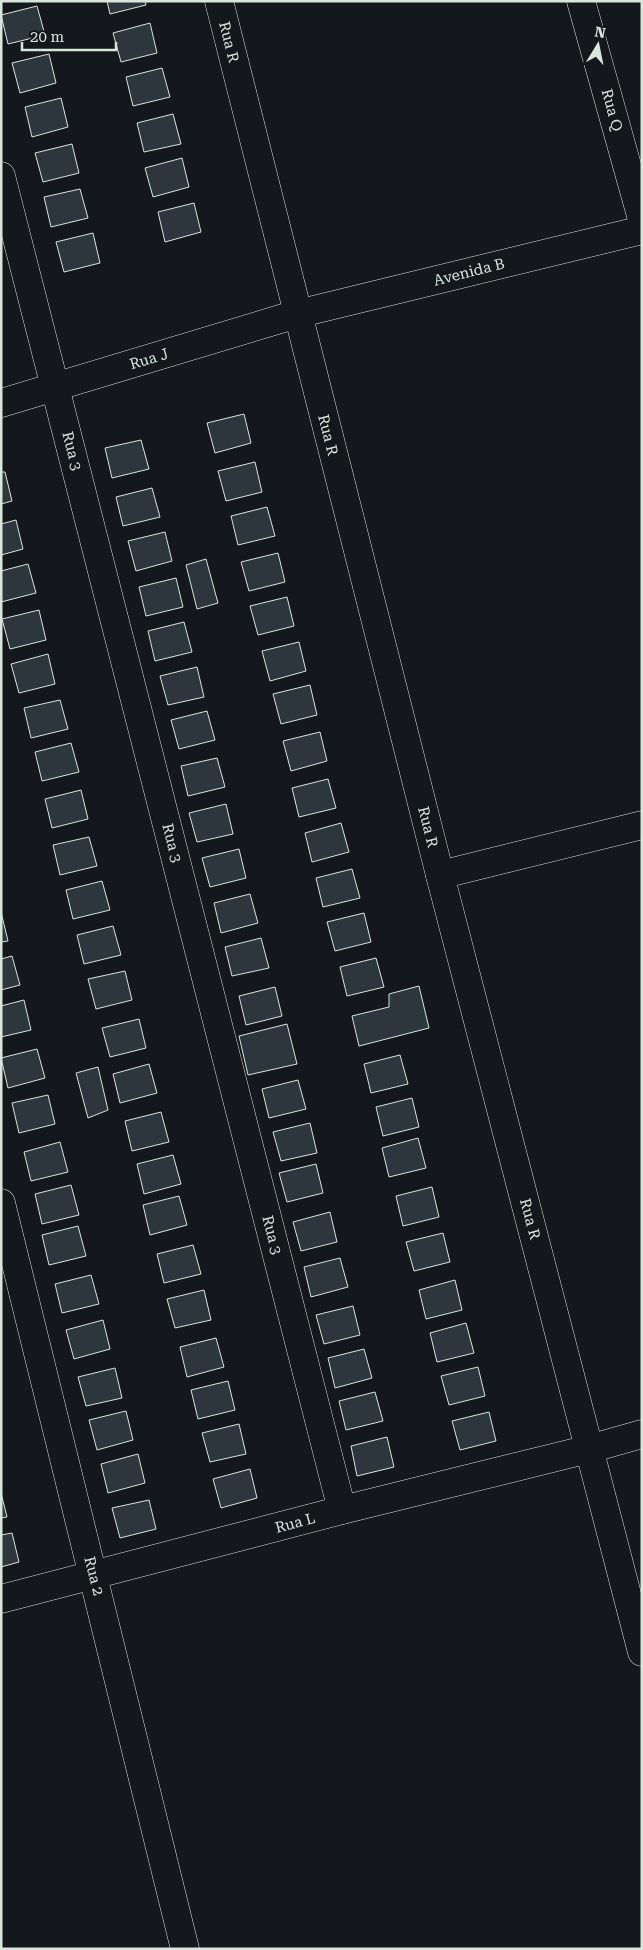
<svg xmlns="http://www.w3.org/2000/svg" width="643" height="1950" font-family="'Roboto Serif',serif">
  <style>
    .building { fill: #2c363c; stroke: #d8e6dc }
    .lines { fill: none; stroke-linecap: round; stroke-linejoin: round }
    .minor-casing { stroke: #d8e6dc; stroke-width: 29 }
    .minor { stroke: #14181c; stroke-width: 28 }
    .labels { text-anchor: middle; stroke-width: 4; stroke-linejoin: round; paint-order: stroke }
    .street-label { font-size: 15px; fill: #d8e6dc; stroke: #14181c }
  </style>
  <rect width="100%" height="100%" fill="#14181c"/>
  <g class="building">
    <polygon points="107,1 145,1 146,5 110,14"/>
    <polygon points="37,6 45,35 8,44 1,15"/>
    <polygon points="150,23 157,53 121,62 113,33"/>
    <polygon points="49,54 56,83 20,93 12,63"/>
    <polygon points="162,68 170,97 133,106 126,77"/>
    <polygon points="61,98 68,127 32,137 25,107"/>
    <polygon points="173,114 181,144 144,152 137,123"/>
    <polygon points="72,144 79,173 43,182 35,153"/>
    <polygon points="182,158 189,187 153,197 145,168"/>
    <polygon points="80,189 88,218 51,227 44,197"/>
    <polygon points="194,203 201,232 165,242 158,212"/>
    <polygon points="93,233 100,263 64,272 56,242"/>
    <polygon points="244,414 251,443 215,453 207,423"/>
    <polygon points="141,440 149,469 112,478 105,448"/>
    <polygon points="255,462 262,492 226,501 218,471"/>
    <polygon points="1,472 5,472 12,501 1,504"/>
    <polygon points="152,488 160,517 123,526 116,497"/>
    <polygon points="267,507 275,536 238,545 231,516"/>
    <polygon points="16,520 23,549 1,555 1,524"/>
    <polygon points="165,532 172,561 136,571 128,541"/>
    <polygon points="278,553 285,582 249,591 241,562"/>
    <polygon points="206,559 218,603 197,609 186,565"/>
    <polygon points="28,564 36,593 1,602 1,571"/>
    <polygon points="176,578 183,607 146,616 139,587"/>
    <polygon points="287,597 294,626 258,635 250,606"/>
    <polygon points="39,610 46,640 10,649 2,619"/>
    <polygon points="184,622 192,652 155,661 148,631"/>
    <polygon points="299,642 306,671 270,681 262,651"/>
    <polygon points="48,654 55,684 19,693 11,664"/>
    <polygon points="197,667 204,697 168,705 160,676"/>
    <polygon points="310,685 317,715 281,724 273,694"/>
    <polygon points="60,700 68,729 31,738 24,708"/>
    <polygon points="207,711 215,740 179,749 171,720"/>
    <polygon points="320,732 327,761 291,771 283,741"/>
    <polygon points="71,743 79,772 42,781 35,752"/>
    <polygon points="217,758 225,787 188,796 181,766"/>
    <polygon points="328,779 336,808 299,817 292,788"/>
    <polygon points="81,790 88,819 52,828 45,799"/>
    <polygon points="226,804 233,834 197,842 189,813"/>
    <polygon points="341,823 349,852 312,862 305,833"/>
    <polygon points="89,837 97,866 60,875 53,845"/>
    <polygon points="239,849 246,878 210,887 202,858"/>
    <polygon points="352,869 360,898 323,907 316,878"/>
    <polygon points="102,881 110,910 73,919 66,890"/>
    <polygon points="250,894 258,923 221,933 214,903"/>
    <polygon points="1,912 8,941 1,942"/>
    <polygon points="364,913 371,942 335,951 327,922"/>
    <polygon points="113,926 121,955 84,964 77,935"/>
    <polygon points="261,938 269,968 232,976 225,947"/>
    <polygon points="12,956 20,985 1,990 1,959"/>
    <polygon points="376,958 384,987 347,996 340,967"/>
    <polygon points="125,971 132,1000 96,1009 88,979"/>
    <polygon points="419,986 429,1028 359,1046 352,1016 389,1007 389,994"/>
    <polygon points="275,987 282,1016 246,1025 239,996"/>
    <polygon points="24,1000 31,1030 1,1037 1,1006"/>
    <polygon points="139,1019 146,1048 110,1057 102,1028"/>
    <polygon points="287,1024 297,1064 248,1075 239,1036"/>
    <polygon points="37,1049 45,1078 8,1088 1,1058"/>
    <polygon points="400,1055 408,1084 371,1093 364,1064"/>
    <polygon points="149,1064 157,1093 120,1103 113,1074"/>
    <polygon points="98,1067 108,1110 88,1118 76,1073"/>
    <polygon points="298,1080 306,1109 269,1118 262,1089"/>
    <polygon points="48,1095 55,1124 19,1133 12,1103"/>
    <polygon points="412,1098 419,1127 383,1136 376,1107"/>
    <polygon points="161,1112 169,1142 132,1151 125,1121"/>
    <polygon points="310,1123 317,1153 281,1161 273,1132"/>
    <polygon points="418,1138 426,1168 389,1177 382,1148"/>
    <polygon points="60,1142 68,1172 31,1181 24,1152"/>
    <polygon points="173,1155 181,1184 144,1194 137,1164"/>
    <polygon points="316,1164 323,1193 287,1202 279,1173"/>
    <polygon points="71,1185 79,1215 42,1224 35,1194"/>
    <polygon points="432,1187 439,1217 403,1226 396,1196"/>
    <polygon points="179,1196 187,1225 150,1235 143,1205"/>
    <polygon points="330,1212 337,1242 301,1251 293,1222"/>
    <polygon points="78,1226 86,1256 49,1265 42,1235"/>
    <polygon points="443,1233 450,1262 414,1271 406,1242"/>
    <polygon points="193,1245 201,1274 164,1283 157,1254"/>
    <polygon points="340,1258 348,1287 311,1297 304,1267"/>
    <polygon points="91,1275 99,1304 62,1313 55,1284"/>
    <polygon points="455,1280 462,1310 426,1319 419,1290"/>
    <polygon points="204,1290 211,1320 175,1328 167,1299"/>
    <polygon points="353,1306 360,1335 324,1344 316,1315"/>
    <polygon points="103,1320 110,1349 74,1359 66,1330"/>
    <polygon points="466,1323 474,1353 437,1362 430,1333"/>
    <polygon points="216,1338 224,1367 187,1377 180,1347"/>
    <polygon points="364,1349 372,1378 335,1388 328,1358"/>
    <polygon points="478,1367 485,1396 449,1405 441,1376"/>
    <polygon points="115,1368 122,1398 86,1406 78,1377"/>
    <polygon points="228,1381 235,1410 198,1419 191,1390"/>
    <polygon points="375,1392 383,1421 346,1430 339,1401"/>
    <polygon points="126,1411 133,1440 97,1450 89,1420"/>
    <polygon points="489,1412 496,1441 460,1450 452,1421"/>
    <polygon points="239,1424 246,1454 210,1462 202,1433"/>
    <polygon points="387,1437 394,1467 357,1476 351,1446"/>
    <polygon points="138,1454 145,1483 108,1493 101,1464"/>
    <polygon points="250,1469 257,1498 221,1508 213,1479"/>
    <polygon points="1,1493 7,1517 1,1518"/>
    <polygon points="149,1500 156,1529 120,1538 112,1508"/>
    <polygon points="12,1533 19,1562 1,1567 1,1535"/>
  </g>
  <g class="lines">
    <g class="minor-casing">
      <g id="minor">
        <polyline points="219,1 440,875 642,1652"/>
        <polyline points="581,1 642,219"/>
        <polyline points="1,176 342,1510"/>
        <polyline points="1,403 297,314 642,230"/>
        <polyline points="440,875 642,825"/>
        <polyline points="1,1203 185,1949"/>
        <polyline points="1,1599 342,1510 589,1449 642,1434"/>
      </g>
    </g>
    <use href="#minor" class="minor"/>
  </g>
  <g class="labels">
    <g class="street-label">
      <text transform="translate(229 42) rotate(76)" y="5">Rua R</text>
      <text transform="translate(612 110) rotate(75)" y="5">Rua Q</text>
      <text transform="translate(469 272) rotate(-14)" y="5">Avenida B</text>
      <text transform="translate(149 359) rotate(-17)" y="5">Rua J</text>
      <text transform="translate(328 435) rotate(76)" y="5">Rua R</text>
      <text transform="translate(72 451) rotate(76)" y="5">Rua 3</text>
      <text transform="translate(428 827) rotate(76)" y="5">Rua R</text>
      <text transform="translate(172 843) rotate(76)" y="5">Rua 3</text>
      <text transform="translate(530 1219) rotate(75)" y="5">Rua R</text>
      <text transform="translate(272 1235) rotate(76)" y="5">Rua 3</text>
      <text transform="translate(295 1523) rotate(-15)" y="5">Rua L</text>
      <text transform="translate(94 1576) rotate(76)" y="5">Rua 2</text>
    </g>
  </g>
  <rect width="643" height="1950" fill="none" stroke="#d8e6dc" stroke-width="5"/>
  <g transform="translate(598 45) rotate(10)" stroke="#14181c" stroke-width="4" paint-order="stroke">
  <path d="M0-4L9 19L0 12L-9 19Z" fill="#d8e6dc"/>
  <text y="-8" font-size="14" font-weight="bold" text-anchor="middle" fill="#d8e6dc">N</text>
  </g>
  <path d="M22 42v8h94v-8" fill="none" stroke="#d8e6dc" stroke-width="2.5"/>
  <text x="30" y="42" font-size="15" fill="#d8e6dc" stroke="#14181c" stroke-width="4" paint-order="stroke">20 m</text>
</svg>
